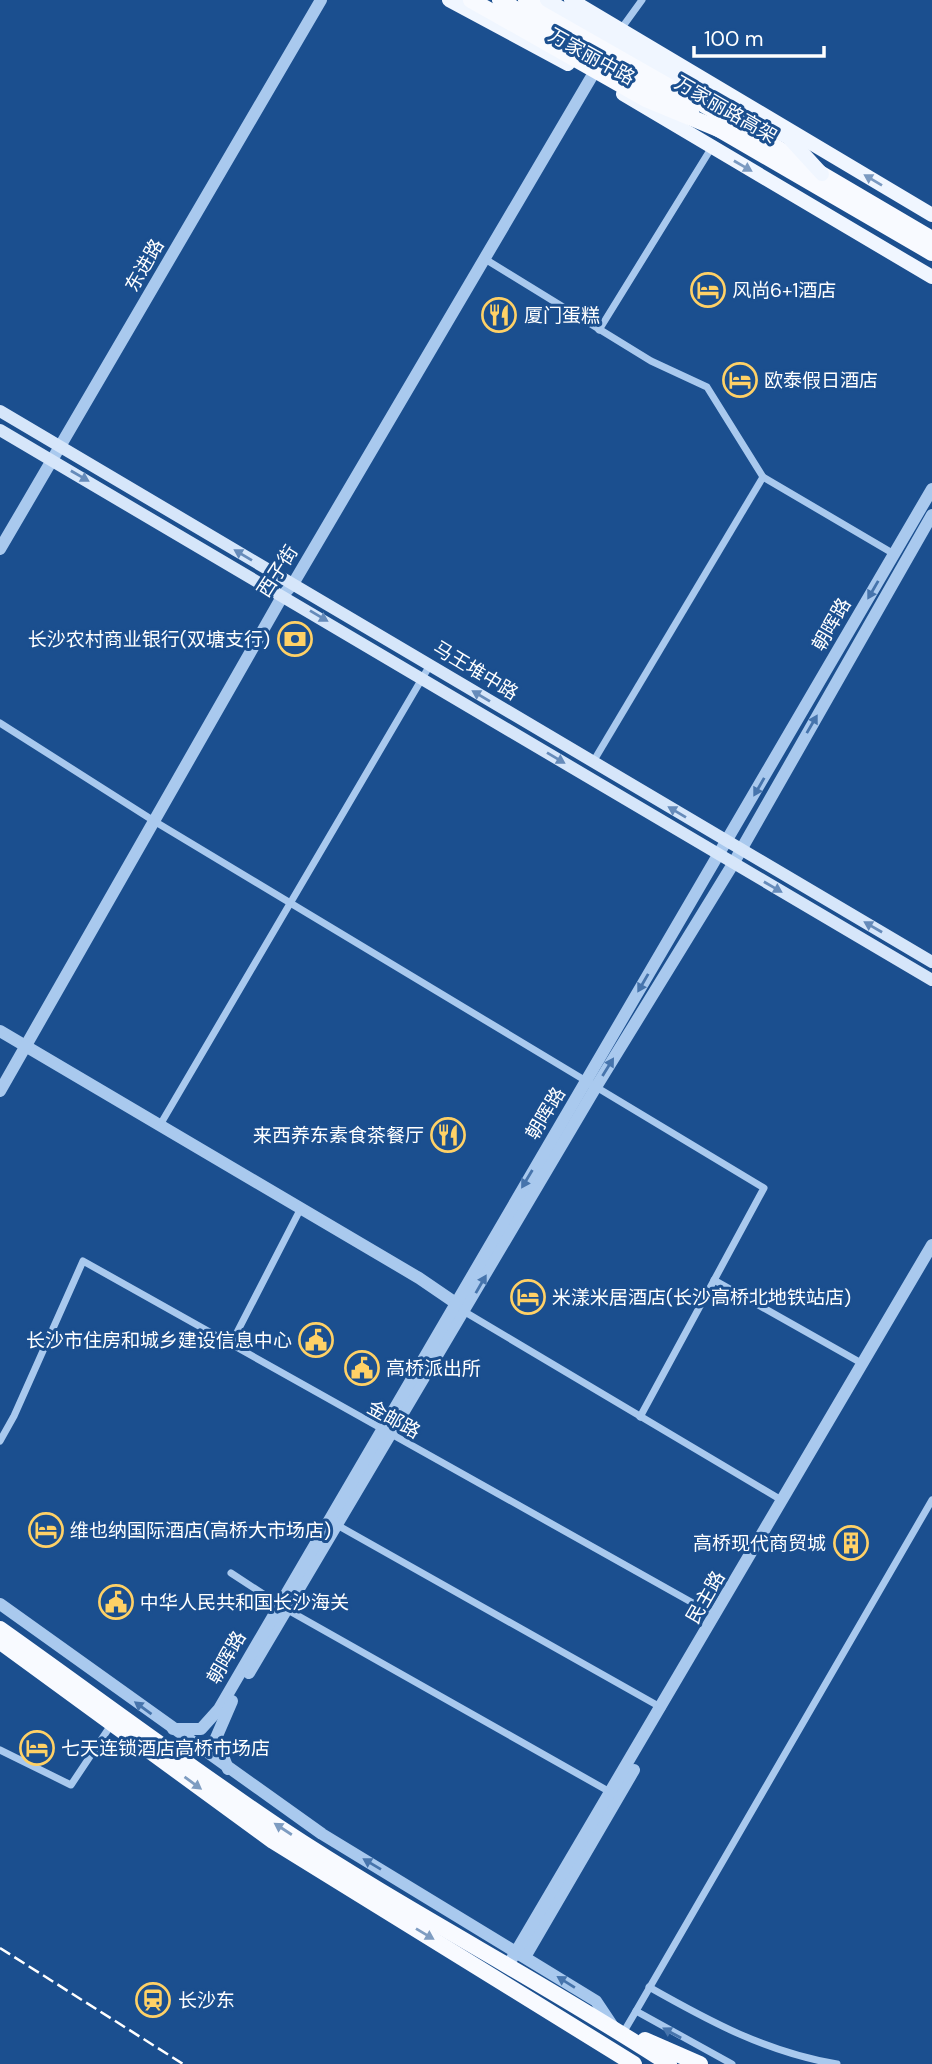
<svg xmlns="http://www.w3.org/2000/svg" width="932" height="2064" font-family="'DM Sans','Noto Sans SC',sans-serif">
  <style>
    .lines { fill: none; stroke-linecap: round; stroke-linejoin: round }
    .minor { stroke: #a9c9ee; stroke-width: 7 }
    .tertiary { stroke: #a9c9ee; stroke-width: 12 }
    .secondary { stroke: #d6e6fa; stroke-width: 12 }
    .primary { stroke: #f0f6ff; stroke-width: 14 }
    .trunk { stroke: #f8faff; stroke-width: 16 }
    .rail { stroke: #fff; stroke-width: 2.5; stroke-dasharray: 12 5; stroke-linecap: butt }
    .primary-bridge { stroke: #f0f6ff; stroke-width: 14 }
    .trunk-bridge { stroke: #f8faff; stroke-width: 16 }
    .oneway { fill: #7b9ac1 }
    .oneway2 { fill: #668bba }
    .oneway3 { fill: #4674ac }
    .oneway4 { fill: #7e9cc1 }
    .labels { text-anchor: middle; stroke-width: 6; stroke-linejoin: round; paint-order: stroke }
    .street-label { font-size: 19px; fill: #fff; stroke: #1b4f8f }
    .poi-label { font-size: 19px; fill: #fff; stroke: #1b4f8f; text-anchor: start }
  </style>
  <rect width="100%" height="100%" fill="#1b4f8f"/>
  <g class="lines">
    <g class="minor">
      <polyline points="621,29 642,0"/>
      <polyline points="485,259 651,361 707,387 763,477 894,554"/>
      <polyline points="599,330 712,147"/>
      <polyline points="0,723 154,821 764,1188 640,1417"/>
      <polyline points="593,762 763,477"/>
      <polyline points="160,1125 430,665"/>
      <polyline points="714,1280 863,1364"/>
      <polyline points="465,1312 783,1501"/>
      <polyline points="231,1344 301,1208"/>
      <polyline points="0,1441 14,1416 83,1261 716,1616"/>
      <polyline points="337,1525 662,1708"/>
      <polyline points="231,1573 286,1609 610,1792"/>
      <polyline points="0,1750 71,1785 111,1725"/>
      <path d="M649 1987C709 2021 768 2053 837 2064"/>
      <polyline points="636,2011 932,1500"/>
      <polyline points="623,2033 636,2011 732,2064"/>
    </g>
    <g class="tertiary">
      <polyline points="0,549 321,0"/>
      <polyline points="0,1031 419,1278 460,1306"/>
      <polyline points="0,1091 283,595 293,584 592,76"/>
      <polyline points="0,1604 322,1834 596,2001 614,2028"/>
      <polyline points="249,1673 596,1087 733,864 932,515"/>
      <polyline points="173,1729 201,1729 219,1709 932,489"/>
      <polyline points="228,1769 216,1738 232,1701"/>
      <polyline points="525,1957 634,1770"/>
      <polyline points="507,1967 932,1245"/>
    </g>
    <g class="secondary">
      <polyline points="0,411 932,962"/>
      <polyline points="0,430 932,980"/>
    </g>
    <g class="primary">
      <polyline points="449,0 568,64"/>
      <polyline points="571,0 932,215"/>
      <polyline points="623,94 932,277"/>
    </g>
    <g class="trunk">
      <polyline points="500,0 691,112"/>
      <polyline points="526,0 932,239"/>
      <polyline points="710,124 932,253"/>
      <path d="M0 1629C93 1695 185 1764 280 1828 407 1912 542 1981 669 2064"/>
      <polyline points="2,1643 273,1841 634,2064"/>
      <polyline points="645,2040 700,2064"/>
    </g>
    <polyline class="rail" points="0,1948 183,2064"/>
    <polyline class="primary-bridge" points="547,0 789,138 822,174"/>
    <polyline class="trunk-bridge" points="471,0 646,99 721,130"/>
  </g>
  <defs><path id="oneway-solid" d="M-6-.8H1V-3.2L6.5 0L1 3.2V.8H-6Z" transform="scale(1.75)"/></defs>
  <g class="oneway">
    <use href="#oneway-solid" transform="translate(743 166) rotate(30)"/>
    <use href="#oneway-solid" transform="translate(873 180) rotate(-149)"/>
  </g>
  <g class="oneway2">
    <use href="#oneway-solid" transform="translate(80 476) rotate(30)"/>
    <use href="#oneway-solid" transform="translate(243 555) rotate(-149)"/>
    <use href="#oneway-solid" transform="translate(319 616) rotate(31)"/>
    <use href="#oneway-solid" transform="translate(481 696) rotate(-149)"/>
    <use href="#oneway-solid" transform="translate(556 758) rotate(31)"/>
    <use href="#oneway-solid" transform="translate(677 812) rotate(-149)"/>
    <use href="#oneway-solid" transform="translate(773 887) rotate(30)"/>
    <use href="#oneway-solid" transform="translate(873 927) rotate(-150)"/>
  </g>
  <g class="oneway3">
    <use href="#oneway-solid" transform="translate(873 590) rotate(120)"/>
    <use href="#oneway-solid" transform="translate(812 724) rotate(-60)"/>
    <use href="#oneway-solid" transform="translate(759 787) rotate(120)"/>
    <use href="#oneway-solid" transform="translate(643 983) rotate(120)"/>
    <use href="#oneway-solid" transform="translate(608 1067) rotate(-58)"/>
    <use href="#oneway-solid" transform="translate(527 1179) rotate(121)"/>
    <use href="#oneway-solid" transform="translate(481 1284) rotate(-60)"/>
    <use href="#oneway-solid" transform="translate(143 1708) rotate(-144)"/>
    <use href="#oneway-solid" transform="translate(372 1864) rotate(-149)"/>
    <use href="#oneway-solid" transform="translate(566 1982) rotate(-148)"/>
    <use href="#oneway-solid" transform="translate(672 2033) rotate(-151)"/>
  </g>
  <g class="oneway4">
    <use href="#oneway-solid" transform="translate(193 1783) rotate(36)"/>
    <use href="#oneway-solid" transform="translate(283 1829) rotate(-147)"/>
    <use href="#oneway-solid" transform="translate(425 1934) rotate(31)"/>
  </g>
  <defs>
    <g id="hotel-ring" transform="scale(1.75)"><circle r="9.5" fill="#1b4f8f" stroke="#ffd166" stroke-width="1.5"/><path d="M-6-4.5h1.5V1H6V5H4.5V3h-9V5H-6ZM-4 0a1.8 1.8 0 1 1 3.6 0ZM.5 0V-2.5h3Q6-2.5 6 0Z" fill="#ffd166"/></g>
    <g id="restaurant-ring" transform="scale(1.75)"><circle r="9.5" fill="#1b4f8f" stroke="#ffd166" stroke-width="1.5"/><path d="M-5-6h1v4h1v-4h1v4h1v-4h1v5L-1.5 .5V6h-2V.5L-5-1ZM5-6V6H3V1.5H1.5Q1.5-4 5-6Z" fill="#ffd166"/></g>
    <g id="bank-ring" transform="scale(1.75)"><circle r="9.5" fill="#1b4f8f" stroke="#ffd166" stroke-width="1.5"/><path d="M-6-4H6V4H-6ZM0-2.3a2.3 2.3 0 1 0 0 4.6a2.3 2.3 0 1 0 0-4.6Z" fill="#ffd166"/></g>
    <g id="civic-ring" transform="scale(1.75)"><circle r="9.5" fill="#1b4f8f" stroke="#ffd166" stroke-width="1.5"/><path d="M-.6-6.5H3V-4.5H.6V-3L4-1V1h2V6H-6V1h2V-1L-.6-3ZM-1.2 2.5V6h2.4V2.5Z" fill="#ffd166"/></g>
    <g id="building-ring" transform="scale(1.75)"><circle r="9.5" fill="#1b4f8f" stroke="#ffd166" stroke-width="1.5"/><path d="M-4-6H4V6H1V3H-1V6H-4ZM-2.5-4.3h1.7v1.8h-1.7ZM.8-4.3h1.7v1.8H.8ZM-2.5-1h1.7V.8h-1.7ZM.8-1h1.7V.8H.8Z" fill="#ffd166"/></g>
    <g id="station-ring" transform="scale(1.75)"><circle r="9.5" fill="#1b4f8f" stroke="#ffd166" stroke-width="1.5"/><path d="M-3-6H3Q5-6 5-4V2Q5 4 3 4L4.5 6H3L1.5 4h-3L-3 6H-4.5L-3 4Q-5 4-5 2V-4Q-5-6-3-6ZM-3.5-4v3h7v-3ZM-3.5 1v1.5H-2V1ZM2 1v1.5H3.5V1Z" fill="#ffd166"/></g>
  </defs>
  <g fill-rule="evenodd">
    <use href="#hotel-ring" x="708" y="290"/>
    <use href="#restaurant-ring" x="499" y="315"/>
    <use href="#hotel-ring" x="740" y="380"/>
    <use href="#bank-ring" x="295" y="639"/>
    <use href="#restaurant-ring" x="448" y="1135"/>
    <use href="#hotel-ring" x="528" y="1297"/>
    <use href="#civic-ring" x="316" y="1340"/>
    <use href="#civic-ring" x="362" y="1368"/>
    <use href="#hotel-ring" x="46" y="1530"/>
    <use href="#building-ring" x="851" y="1543"/>
    <use href="#civic-ring" x="116" y="1602"/>
    <use href="#hotel-ring" x="37" y="1748"/>
    <use href="#station-ring" x="153" y="2000"/>
  </g>
  <g class="labels">
    <g class="street-label">
      <text transform="translate(592 56) rotate(29)" y="7">万家丽中路</text>
      <text transform="translate(726 109) rotate(30)" y="7">万家丽路高架</text>
      <text transform="translate(144 265) rotate(-60)" y="7">东进路</text>
      <text transform="translate(277 571) rotate(-57)" y="7">西子街</text>
      <text transform="translate(831 624) rotate(-60)" y="7">朝晖路</text>
      <text transform="translate(476 670) rotate(31)" y="7">马王堆中路</text>
      <text transform="translate(545 1113) rotate(-59)" y="7">朝晖路</text>
      <text transform="translate(394 1419) rotate(29)" y="7">金邮路</text>
      <text transform="translate(705 1597) rotate(-60)" y="7">民主路</text>
      <text transform="translate(226 1657) rotate(-60)" y="7">朝晖路</text>
    </g>
    <g class="poi-label">
      <text x="732" y="297">风尚6+1酒店</text>
      <text x="524" y="322">厦门蛋糕</text>
      <text x="764" y="387">欧泰假日酒店</text>
      <text x="270" y="646" text-anchor="end">长沙农村商业银行(双塘支行)</text>
      <text x="424" y="1142" text-anchor="end">来西养东素食茶餐厅</text>
      <text x="552" y="1304">米漾米居酒店(长沙高桥北地铁站店)</text>
      <text x="292" y="1347" text-anchor="end">长沙市住房和城乡建设信息中心</text>
      <text x="386" y="1375">高桥派出所</text>
      <text x="70" y="1537">维也纳国际酒店(高桥大市场店)</text>
      <text x="826" y="1550" text-anchor="end">高桥现代商贸城</text>
      <text x="140" y="1609">中华人民共和国长沙海关</text>
      <text x="61" y="1755">七天连锁酒店高桥市场店</text>
      <text x="178" y="2007">长沙东</text>
    </g>
  </g>
  <path d="M694 46v10h130v-10" fill="none" stroke="#ffffff" stroke-width="3.5"/>
  <text x="704" y="46" font-size="21" fill="#ffffff" stroke="#1b4f8f" stroke-width="5" paint-order="stroke">100 m</text>
</svg>
